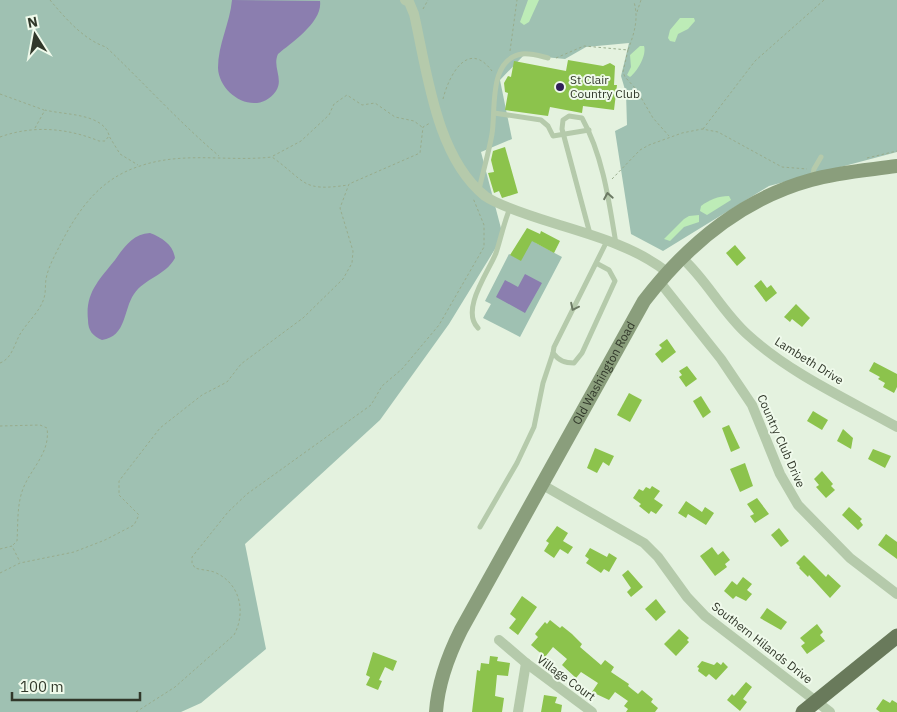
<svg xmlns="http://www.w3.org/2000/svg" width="897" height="712" font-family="'IBM Plex Sans',sans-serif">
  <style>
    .green { fill: #9fc1b2 }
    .sand { fill: #bdecb7 }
    .water { fill: #8b7eaf }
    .building { fill: #8cc34c }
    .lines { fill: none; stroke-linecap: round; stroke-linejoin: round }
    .path { stroke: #98ac8c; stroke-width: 1; stroke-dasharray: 2.5 2.5; stroke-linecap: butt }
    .lane { stroke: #b5caab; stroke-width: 5 }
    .street { stroke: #b5caab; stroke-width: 10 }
    .secondary { stroke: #8a9e7c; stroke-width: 14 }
    .primary { stroke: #697a5b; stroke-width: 15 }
    .oneway { stroke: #6c7a64 }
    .poi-dot { fill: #302059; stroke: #effaeb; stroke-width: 2 }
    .labels { text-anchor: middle; stroke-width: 4; stroke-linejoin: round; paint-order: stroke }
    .poi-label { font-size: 12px; fill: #31382a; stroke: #effaeb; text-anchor: start }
    .street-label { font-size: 12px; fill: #31382a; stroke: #effaeb }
  </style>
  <rect width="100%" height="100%" fill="#e4f2df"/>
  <g class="green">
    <polygon points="0,0 897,0 897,152 769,186 663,251 631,234 615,131 627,125 626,93 621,76 629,43 586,47 565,59 524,55 500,80 512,139 481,152 503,236 449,324 380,420 245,544 266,649 201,703 181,712 0,712"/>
    <polygon points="530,237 536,243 562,257 520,337 483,318 491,304 485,301 509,254 521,260"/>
  </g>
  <g class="sand">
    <polygon points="528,0 539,0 529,22 524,25 520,22"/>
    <polygon points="680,18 694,18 695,21 688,29 678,34 675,42 670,41 668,38 670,30"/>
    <path d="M640 46H644C647 55 637 72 630 77L627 75 631 67 630 55Z"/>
    <path d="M729 196 731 200 707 215 700 211 701 206C709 200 718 196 729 196Z"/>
    <polygon points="699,215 699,222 684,227 670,241 664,239 684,219 689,216"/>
  </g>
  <g class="water">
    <path d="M232 0 320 1C323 22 291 43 278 54 272 67 284 79 276 91 257 118 219 95 218 68 218 44 230 23 232 0Z"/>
    <path d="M150 233C163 238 173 245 175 258 165 276 145 278 134 294 123 310 127 336 102 340 93 336 88 331 88 320 85 293 99 280 115 260 124 247 133 234 150 233Z"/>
    <polygon points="525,274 542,283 525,313 496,297 505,280 518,287"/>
  </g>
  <g class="building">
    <polygon points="568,60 603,66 610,63 615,66 614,85 617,85 614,110 583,106 582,113 550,107 548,116 505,110 508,93 505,92 504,83 508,76 511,77 514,61 566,71"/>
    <polygon points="505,147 518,193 502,198 499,191 494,193 488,173 494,172 491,160 493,151"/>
    <polygon points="527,228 540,234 541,231 560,241 554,253 532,241 521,261 510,255"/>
    <polygon points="735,245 746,258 737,266 726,253"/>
    <polygon points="761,280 767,288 771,285 777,293 766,302 754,286"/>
    <polygon points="796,304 810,318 802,327 792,319 790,322 784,317"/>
    <polygon points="667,339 676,352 662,363 655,354 662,348 659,345"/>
    <polygon points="874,362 897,374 897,387 894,393 883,387 885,383 878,379 880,377 869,371"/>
    <polygon points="687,366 697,379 686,387 679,377 682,375 679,371"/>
    <polygon points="629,393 642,400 630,422 617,415"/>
    <polygon points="701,396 711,412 703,418 693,401"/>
    <polygon points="813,411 828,420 822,430 807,421"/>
    <polygon points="729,425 740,448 731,452 722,428"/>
    <polygon points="843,429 853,438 851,449 837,441"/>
    <polygon points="595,448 614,456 609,466 603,462 597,473 587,468"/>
    <polygon points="873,449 891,456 885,468 868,459"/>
    <polygon points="745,463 753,486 740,492 730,469"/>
    <polygon points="822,471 833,484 831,486 835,490 826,498 816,487 819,485 814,479"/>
    <polygon points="652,486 660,491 654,499 663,505 656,514 651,511 649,514 639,506 641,504 633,498 639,489 643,491 646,487 650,489"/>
    <polygon points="757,498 769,514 755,523 750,516 754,514 747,504"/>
    <polygon points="686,501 702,512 705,507 714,513 706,525 688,514 686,518 678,513"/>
    <polygon points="849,507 862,519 860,521 863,525 858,530 842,515"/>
    <polygon points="557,526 568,533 563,541 573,547 568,554 560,549 554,558 544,551 549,543 546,541"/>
    <polygon points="779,528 789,541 781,547 771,535"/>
    <polygon points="886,534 897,542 897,559 878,545"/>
    <polygon points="712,547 718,555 723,551 730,560 725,564 727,567 715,576 700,556"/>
    <polygon points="590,548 607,557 609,553 617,558 609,572 604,569 601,573 586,563 589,559 585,556"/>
    <polygon points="804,555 826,577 828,574 841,586 830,598 809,575 808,577 799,568 800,567 796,563"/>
    <polygon points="628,570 643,587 631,597 627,592 631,588 622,575"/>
    <polygon points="743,577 752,584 747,590 752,594 746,601 736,596 733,599 724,591 732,581 737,585"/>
    <polygon points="522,596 537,607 518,635 509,628 516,619 510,614"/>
    <polygon points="656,599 666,612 656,621 645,609"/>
    <polygon points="767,608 787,622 781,630 760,618"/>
    <polygon points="550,620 560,628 562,626 572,634 582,644 580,647 601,665 605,660 614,667 611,672 629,684 628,686 638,694 642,690 653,699 651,702 658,708 655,712 626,712 628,709 624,706 628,701 615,692 609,700 592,692 598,683 581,672 576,678 562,665 567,659 553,647 545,657 531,645 538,637 535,634 545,622 547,624"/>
    <polygon points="817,624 823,632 820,635 825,641 807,654 801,646 805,643 800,638"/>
    <polygon points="679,629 689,638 687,640 689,642 676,656 664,644"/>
    <polygon points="373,652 397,661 393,671 385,667 379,680 382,681 378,690 366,685 370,677 366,675"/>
    <polygon points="490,656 498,657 497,661 510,663 508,676 497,675 495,696 504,698 502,712 472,712 477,670 480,671 481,663 489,664"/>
    <polygon points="702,661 714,665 717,662 721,665 723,662 728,667 716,680 709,674 706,677 698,671 699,668 697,667"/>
    <polygon points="746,682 752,687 743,699 747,702 740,711 727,700 732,694 734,696"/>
    <polygon points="544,695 557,697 555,703 562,705 561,712 541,712"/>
    <polygon points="883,699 890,703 892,700 897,703 897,712 880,712 876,709"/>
  </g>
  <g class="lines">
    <g class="path">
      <path d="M50 0C65 18 84 40 106 47 144 83 179 122 219 156"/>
      <polyline points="423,9 428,0"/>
      <polyline points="637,12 641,0"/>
      <polyline points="628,50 623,72 625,77 636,89 653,118 669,136"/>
      <polyline points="510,51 517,0"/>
      <path d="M556 58 584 46 628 50C634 34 639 19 634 2"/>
      <polyline points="0,94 44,110"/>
      <path d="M443 99C449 75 468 39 492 71"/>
      <path d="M35 128 45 110C64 115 102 113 109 135"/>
      <polyline points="703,129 755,61 824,0"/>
      <path d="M0 137C33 125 67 128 99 141H105L109 136 120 154 138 165"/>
      <polyline points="273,156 301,141 329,115 334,104 347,95 362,105 375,103 395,117 414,121 422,127"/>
      <polyline points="867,158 897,151"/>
      <polyline points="612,179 640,150 649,145 682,133 702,129 718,132 782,167 807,169"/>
      <path d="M0 363C11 359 14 346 19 336 26 323 40 312 44 298 46 292 45 285 46 279 48 268 54 257 59 247 78 210 99 179 140 166 184 151 228 162 272 157 307 182 301 192 348 185"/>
      <path d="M0 426 40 425 47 428C51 455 27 471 21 495 17 510 18 526 17 541L12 546"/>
      <polyline points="0,549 12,546 20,562"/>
      <polyline points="0,573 20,563 74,552 105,540 134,525 139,515 119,495 119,481 160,428 202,395 227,382 241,364 303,318 343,279 352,263 353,251 340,208 349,184 420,153 423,127 430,123"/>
      <path d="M136 712 175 687 234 635C246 613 241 583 214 572 208 570 201 570 195 568L192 563V557L228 512 247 494 371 405 382 386 402 369 439 325 484 247V225L473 198"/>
    </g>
    <g class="lane">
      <polyline points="494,113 541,120 548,126 553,136 589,130"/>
      <polyline points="812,179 814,169 821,157"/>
      <path d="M479 190C483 171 489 152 492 134 496 110 488 59 522 54 531 53 540 56 548 58"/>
      <path d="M590 234 562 129 563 120 569 116 582 118C603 156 609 201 616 244"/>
      <path d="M596 263 609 270 615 281 582 353 574 363C565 363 559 361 553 353L554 347 607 241"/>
      <path d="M478 328C460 310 489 271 496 253 501 238 504 222 510 208"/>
      <polyline points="480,527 517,463 534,427 543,383 553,353"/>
    </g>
    <g class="street">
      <path d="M405 0 409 2 414 14C427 71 436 157 485 196 500 207 544 220 563 226 599 237 638 249 667 272"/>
      <path d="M681 257C707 280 722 312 748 335 791 374 847 399 897 427"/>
      <polyline points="659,281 721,359 752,405 780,474 798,505 850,558 897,594"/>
      <polyline points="541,484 644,543 658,557 687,597 705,616 830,712"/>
      <polyline points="499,640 526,663 592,712"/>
      <polyline points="518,712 526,663"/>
    </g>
    <path class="secondary" id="s1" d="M436 712C438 683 448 656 461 630L644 301C687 245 742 199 811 180 838 172 869 170 897 166"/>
    <polyline class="primary" points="803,712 897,636"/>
  </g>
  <defs><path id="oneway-chevron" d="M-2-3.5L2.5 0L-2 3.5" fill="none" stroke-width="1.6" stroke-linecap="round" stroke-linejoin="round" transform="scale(1.25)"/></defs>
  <g class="oneway">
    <use href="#oneway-chevron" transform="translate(608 196) rotate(-100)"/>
    <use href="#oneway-chevron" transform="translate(574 307) rotate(116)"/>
  </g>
  <circle class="poi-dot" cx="560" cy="87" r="5"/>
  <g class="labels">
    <g class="poi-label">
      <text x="570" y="84">St Clair<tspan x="570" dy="14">Country Club</tspan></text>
    </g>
    <g class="street-label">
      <text transform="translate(809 361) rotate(32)" y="4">Lambeth Drive</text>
      <text dy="4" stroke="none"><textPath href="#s1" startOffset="380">Old Washington Road</textPath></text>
      <text transform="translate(781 441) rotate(66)" y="4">Country Club Drive</text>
      <text transform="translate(762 643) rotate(38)" y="4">Southern Hilands Drive</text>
      <text transform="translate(566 678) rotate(36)" y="4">Village Court</text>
    </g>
  </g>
  <g transform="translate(35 35) rotate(349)" stroke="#effaeb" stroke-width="4" paint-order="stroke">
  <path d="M0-4L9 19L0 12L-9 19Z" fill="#31382a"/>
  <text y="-8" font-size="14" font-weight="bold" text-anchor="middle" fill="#31382a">N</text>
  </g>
  <path d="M12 692v8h128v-8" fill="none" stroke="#31382a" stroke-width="2.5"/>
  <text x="20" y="692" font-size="15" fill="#31382a" stroke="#effaeb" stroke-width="4" paint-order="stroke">100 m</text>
</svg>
